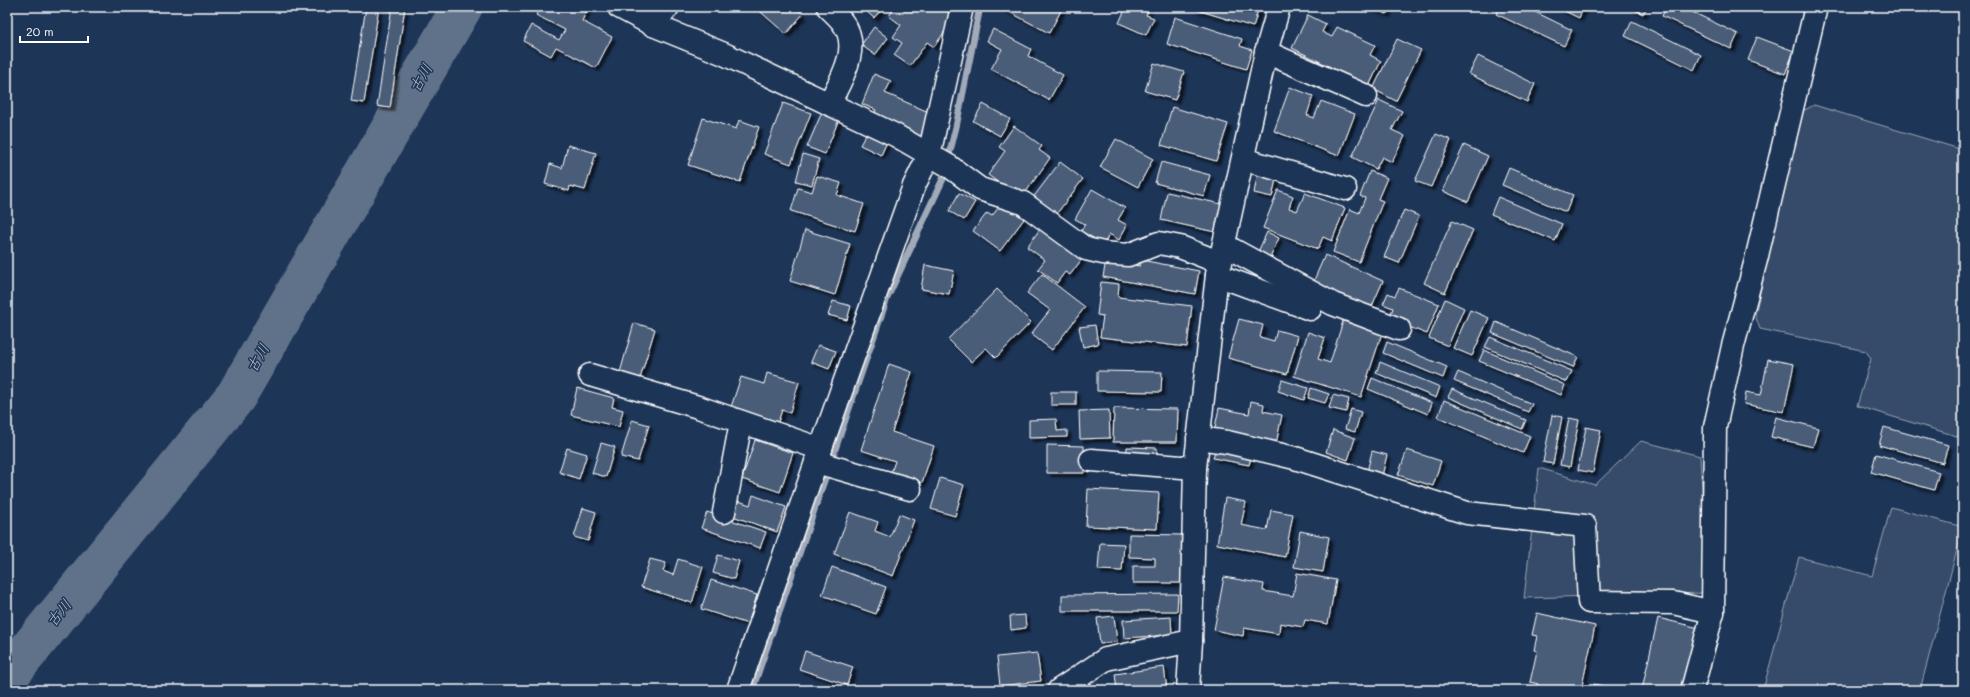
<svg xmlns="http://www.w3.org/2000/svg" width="1970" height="697" font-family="Mali,'Klee One',sans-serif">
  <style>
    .green { fill: #364b69; stroke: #9aa5b4 }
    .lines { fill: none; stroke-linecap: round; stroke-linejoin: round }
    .stream { stroke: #a0aab8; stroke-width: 7 }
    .river { stroke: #617289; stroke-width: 41 }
    .building { fill: #4a5d79; stroke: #fff; filter: url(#shadow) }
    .street-casing { stroke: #fff; stroke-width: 25 }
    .street { stroke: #1d3557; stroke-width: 22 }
    .labels { text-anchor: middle; stroke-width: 3; stroke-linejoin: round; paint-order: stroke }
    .water-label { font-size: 15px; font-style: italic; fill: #b8c0ca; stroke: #1d3557 }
  </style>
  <defs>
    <filter id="shadow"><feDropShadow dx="3.5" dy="3.5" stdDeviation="1" flood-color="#0009"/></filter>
  </defs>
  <rect width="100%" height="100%" fill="#1d3557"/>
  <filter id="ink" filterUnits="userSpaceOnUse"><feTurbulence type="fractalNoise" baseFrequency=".025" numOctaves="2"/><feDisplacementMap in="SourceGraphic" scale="8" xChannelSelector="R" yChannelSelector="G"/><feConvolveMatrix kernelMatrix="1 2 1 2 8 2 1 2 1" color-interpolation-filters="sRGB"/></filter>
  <g filter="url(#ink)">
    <g class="green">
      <polygon points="1814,105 1963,150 1963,438 1857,406 1871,359 1866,351 1760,329 1755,315 1801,112"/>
      <polygon points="1641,441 1700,456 1707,574 1704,593 1524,598 1539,468 1595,485"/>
      <polygon points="1891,507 1963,527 1920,690 1763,690 1799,557 1872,576"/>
    </g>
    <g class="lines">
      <polyline class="stream" points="752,690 887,298 943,179 956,127 980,7"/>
      <polyline class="river" points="7,677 236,396 462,7"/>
    </g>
    <g class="building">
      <polygon points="366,7 379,7 364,103 351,101"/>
      <polygon points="392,7 405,7 390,108 377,106"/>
      <polygon points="540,7 581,7 587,10 582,21 612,37 596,68 556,47 551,56 523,41 531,25 559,40 565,30 536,15"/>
      <polygon points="755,7 795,7 803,14 786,34"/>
      <polygon points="861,7 884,7 874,18"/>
      <polygon points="895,7 952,7 958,12 934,47 927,42 910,66 894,55 902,43 893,37 901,25 889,16"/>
      <polygon points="1000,7 1063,7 1049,33"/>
      <polygon points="1126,7 1150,7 1146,15 1154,18 1146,35 1119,23"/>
      <polygon points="1195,7 1259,7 1253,27 1194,9"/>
      <polygon points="1368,7 1389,7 1387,14"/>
      <polygon points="1499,7 1525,7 1572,30 1564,46 1496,14"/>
      <polygon points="1556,7 1584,7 1579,18"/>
      <polygon points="1629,7 1647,7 1643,14"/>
      <polygon points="1666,7 1682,7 1738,34 1731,49 1662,16"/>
      <polygon points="1308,15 1326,24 1322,32 1332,37 1337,27 1375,45 1370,55 1381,61 1369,86 1292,48"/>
      <polygon points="1175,17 1242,39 1240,46 1252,50 1246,69 1167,44"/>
      <polygon points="1632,21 1701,55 1694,70 1625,36"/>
      <polygon points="874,27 888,38 875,55 861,45"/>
      <polygon points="993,29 1031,49 1028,56 1063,75 1049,100 991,69 1002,49 987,41"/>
      <polygon points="1757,37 1794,51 1785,74 1748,60"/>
      <polygon points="1397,39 1421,50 1396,101 1373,89"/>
      <polygon points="1478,56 1535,84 1527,102 1469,74"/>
      <polygon points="1154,63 1184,72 1175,100 1145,91"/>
      <polygon points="874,74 891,81 885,93 933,114 923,138 873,116 876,110 862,104"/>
      <polygon points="1290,87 1313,96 1307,115 1314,118 1321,101 1355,114 1339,156 1274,131"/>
      <polygon points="1379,100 1402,111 1392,130 1405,136 1392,162 1382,157 1376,169 1352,157"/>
      <polygon points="783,103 811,113 791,164 764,154"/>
      <polygon points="983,104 1010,119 1000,136 973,121"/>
      <polygon points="1172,107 1228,124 1216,161 1161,145"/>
      <polygon points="822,112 839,119 825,154 807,147"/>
      <polygon points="703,118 736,129 739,120 759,127 740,182 688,165"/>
      <polygon points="1014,126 1042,146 1039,150 1050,158 1021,199 988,175 1005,151 999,147"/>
      <polygon points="867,132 887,142 881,155 860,145"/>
      <polygon points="1436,134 1451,140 1431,187 1415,181"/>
      <polygon points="1116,139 1153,159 1138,187 1100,167"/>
      <polygon points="568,145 596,153 585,190 570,186 569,191 545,184 550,164 562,168"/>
      <polygon points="1464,145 1488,156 1468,202 1443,191"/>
      <polygon points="803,154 819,159 812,185 796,181"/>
      <polygon points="1060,162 1083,179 1055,216 1032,199"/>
      <polygon points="1161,162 1210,175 1204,196 1155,183"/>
      <polygon points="1509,168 1573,195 1566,212 1502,185"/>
      <polygon points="1258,171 1277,175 1272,197 1254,193"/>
      <polygon points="1370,171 1387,178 1378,199 1383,201 1359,262 1333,252 1350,209 1359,213 1365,198 1360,196"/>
      <polygon points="817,176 841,183 837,195 864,204 855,231 791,211 798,188 812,192"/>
      <polygon points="1092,189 1125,208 1118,220 1127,225 1119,240 1109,234 1104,244 1081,231 1085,224 1075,219"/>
      <polygon points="1278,190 1293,196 1289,208 1297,211 1305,193 1345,208 1332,241 1323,237 1318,249 1263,228"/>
      <polygon points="1167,192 1221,204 1215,232 1161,220"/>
      <polygon points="959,193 975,202 964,220 949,211"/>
      <polygon points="1498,197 1562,224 1555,241 1491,214"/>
      <polygon points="1002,203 1024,219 1000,251 973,231 987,213 992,216"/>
      <polygon points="1404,210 1419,216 1399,263 1384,257"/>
      <polygon points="1452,221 1473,230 1445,293 1424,283"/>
      <polygon points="1040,229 1082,259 1070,275 1065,272 1057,283 1038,269 1045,260 1027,247"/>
      <polygon points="805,230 850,244 835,295 790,281"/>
      <polygon points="1267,232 1279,238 1270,258 1258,252"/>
      <polygon points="1325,255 1383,281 1369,313 1311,287"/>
      <polygon points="1106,260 1140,266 1141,260 1199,271 1195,294 1103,277"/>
      <polygon points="925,265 954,271 949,294 921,289"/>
      <polygon points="1042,274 1085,307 1052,350 1031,334 1050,310 1027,293"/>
      <polygon points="1101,282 1119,284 1118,297 1192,306 1187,347 1100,337 1103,316 1097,315"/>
      <polygon points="1399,288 1439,304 1427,334 1389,319 1393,308 1383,304 1388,293 1395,296"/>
      <polygon points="997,289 1031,322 996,358 986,348 971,362 948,339"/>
      <polygon points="1445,299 1464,308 1448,346 1429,338"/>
      <polygon points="833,301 851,306 847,320 828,315"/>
      <polygon points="1470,310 1489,318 1472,356 1453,348"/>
      <polygon points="1239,319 1263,325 1260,337 1274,341 1277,330 1298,336 1287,374 1228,358"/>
      <polygon points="1343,321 1382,333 1361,397 1294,376 1308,332 1325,338 1318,359 1330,363"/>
      <polygon points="1496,322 1578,357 1573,367 1492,333"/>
      <polygon points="634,323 655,329 639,382 619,376"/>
      <polygon points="1095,325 1098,344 1083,347 1079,327"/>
      <polygon points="1490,337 1572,371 1567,382 1485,347"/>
      <polygon points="1387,342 1447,367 1443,378 1383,353"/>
      <polygon points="818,345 836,351 829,369 811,362"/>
      <polygon points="1484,350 1565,385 1561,395 1479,361"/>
      <polygon points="1768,359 1794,364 1784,412 1744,404 1746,392 1761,395"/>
      <polygon points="1380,362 1440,387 1436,398 1376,373"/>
      <polygon points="889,364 912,372 892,432 934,446 922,483 891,473 895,461 861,450"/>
      <polygon points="1097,371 1162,372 1161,392 1097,391"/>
      <polygon points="1458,372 1532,404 1528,412 1454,381"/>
      <polygon points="767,373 799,382 790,413 782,410 778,422 731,407 741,377 764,384"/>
      <polygon points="1372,378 1432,403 1428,414 1368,389"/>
      <polygon points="1282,380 1308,388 1304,400 1278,391"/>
      <polygon points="577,388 614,398 612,407 623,410 619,427 571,415"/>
      <polygon points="1311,388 1329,394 1325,403 1308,398"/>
      <polygon points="1452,389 1526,420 1522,429 1448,397"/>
      <rect x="1051" y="392" width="25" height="13"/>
      <polygon points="1333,395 1349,399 1346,412 1329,408"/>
      <polygon points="1444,400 1530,436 1523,453 1438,417"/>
      <polygon points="1251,401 1264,404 1263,411 1282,415 1276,444 1214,432 1219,408 1249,414"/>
      <polygon points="1114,408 1178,409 1177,442 1113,442"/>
      <polygon points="1351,409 1361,412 1355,432 1345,429"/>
      <polygon points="1109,410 1110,438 1080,439 1079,411"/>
      <polygon points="1552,415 1562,417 1553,464 1543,462"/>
      <polygon points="1776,417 1818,428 1813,447 1771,437"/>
      <polygon points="1569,418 1579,420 1570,467 1560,465"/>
      <polygon points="1056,419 1057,431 1067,430 1067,437 1029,438 1029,420"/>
      <polygon points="632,420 649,425 638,461 621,457"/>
      <polygon points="1586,427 1601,430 1593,473 1578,470"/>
      <polygon points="1884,427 1948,445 1943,463 1879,445"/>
      <polygon points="1333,430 1355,438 1348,460 1326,452"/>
      <polygon points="755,440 793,453 780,492 742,479"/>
      <polygon points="601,443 615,447 606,477 592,473"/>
      <polygon points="1047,445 1084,446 1084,473 1047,473"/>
      <polygon points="1127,447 1157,448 1157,459 1126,458"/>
      <polygon points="1216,447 1252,454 1249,465 1213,458"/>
      <polygon points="567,448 587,454 579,479 559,472"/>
      <polygon points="1407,450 1441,461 1433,486 1398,475"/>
      <polygon points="1372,451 1387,455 1382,476 1367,472"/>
      <polygon points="1876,454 1939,472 1934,490 1871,472"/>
      <polygon points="940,478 964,485 955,516 931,509"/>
      <polygon points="1088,489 1159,493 1157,529 1086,526"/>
      <polygon points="753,495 786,507 777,532 730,515 736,500 750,505"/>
      <polygon points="1225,498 1246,502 1241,525 1267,530 1271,510 1293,514 1285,557 1217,544"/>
      <polygon points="583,508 596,512 588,541 574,537"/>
      <polygon points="707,512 766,532 760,548 701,528"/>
      <polygon points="850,512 878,522 875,531 890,537 899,514 914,520 893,576 834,554"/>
      <polygon points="1300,531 1329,537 1323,572 1294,567"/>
      <polygon points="1129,534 1184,535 1184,583 1133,583 1133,566 1155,566 1155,558 1129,557"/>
      <polygon points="1100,543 1124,544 1122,571 1098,570"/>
      <polygon points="718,555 739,561 734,579 713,573"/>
      <polygon points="650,559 666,563 663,571 673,575 678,559 703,567 692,603 641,587"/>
      <polygon points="832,567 886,587 876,614 822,595"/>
      <polygon points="1297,573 1336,580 1328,624 1305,620 1303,627 1280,623 1279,634 1244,628 1243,636 1214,630 1224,577 1264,584 1263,591 1293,596"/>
      <polygon points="711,580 757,595 748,624 701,609"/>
      <polygon points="1178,594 1177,611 1062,611 1062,595"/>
      <polygon points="1537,613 1595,626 1581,690 1536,690 1538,684 1530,682 1537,651 1534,650 1537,636 1532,635"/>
      <polygon points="1025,615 1026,628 1011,630 1010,616"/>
      <polygon points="1114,616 1117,642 1100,644 1097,618"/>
      <polygon points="1171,617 1172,635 1124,638 1123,620"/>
      <polygon points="1658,618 1699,628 1685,690 1642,689"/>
      <polygon points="805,651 853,667 847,685 799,669"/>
      <polygon points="1037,653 1041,681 1000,686 997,657"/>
      <polygon points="1164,667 1167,690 1117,690 1115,674"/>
      <polygon points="1594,684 1623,690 1593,690"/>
    </g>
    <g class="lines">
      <g class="street-casing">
        <g id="street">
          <polyline points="619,7 653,25 724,54 895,135 949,166 980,189 1023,203 1086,249 1103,253 1128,255 1159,243 1180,247 1221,263"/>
          <path d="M828 7C833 12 839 17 843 23 862 48 840 81 829 104"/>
          <polyline points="653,25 668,7"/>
          <polyline points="1266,52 1366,96"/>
          <polyline points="1243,159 1345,189"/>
          <polyline points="1224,245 1333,304 1399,329"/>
          <polyline points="1217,275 1310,309"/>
          <polyline points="590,375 698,407 821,449"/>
          <polyline points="1198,438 1227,442 1295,458 1467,513 1585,526 1589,602 1673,603 1713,612"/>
          <polyline points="1091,460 1195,468"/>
          <polyline points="816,462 910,489"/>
          <polyline points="724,512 741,422"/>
          <polyline points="738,690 816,462 914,186 929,155 962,7"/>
          <polyline points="1059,690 1106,659 1191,641"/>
          <polyline points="1188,690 1191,641 1195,468 1217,275 1266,52 1279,7"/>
          <polyline points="1692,690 1713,612 1715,427 1733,346 1756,260 1816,7"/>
        </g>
      </g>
      <use href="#street" class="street"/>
    </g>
  </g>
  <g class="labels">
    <g class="water-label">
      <text transform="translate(421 78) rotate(-60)" y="5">古川</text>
      <text transform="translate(258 358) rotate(-60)" y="5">古川</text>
      <text transform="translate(59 613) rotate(-51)" y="5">古川</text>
    </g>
  </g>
  <rect width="1970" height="697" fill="none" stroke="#1d3557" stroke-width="24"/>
  <rect x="12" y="12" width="1946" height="673" fill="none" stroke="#fff" stroke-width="1.5" filter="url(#ink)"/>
  <path d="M20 36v6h68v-6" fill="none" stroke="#ffffff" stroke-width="2"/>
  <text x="26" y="36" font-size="12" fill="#ffffff" stroke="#1d3557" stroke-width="3" paint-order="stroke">20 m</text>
</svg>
